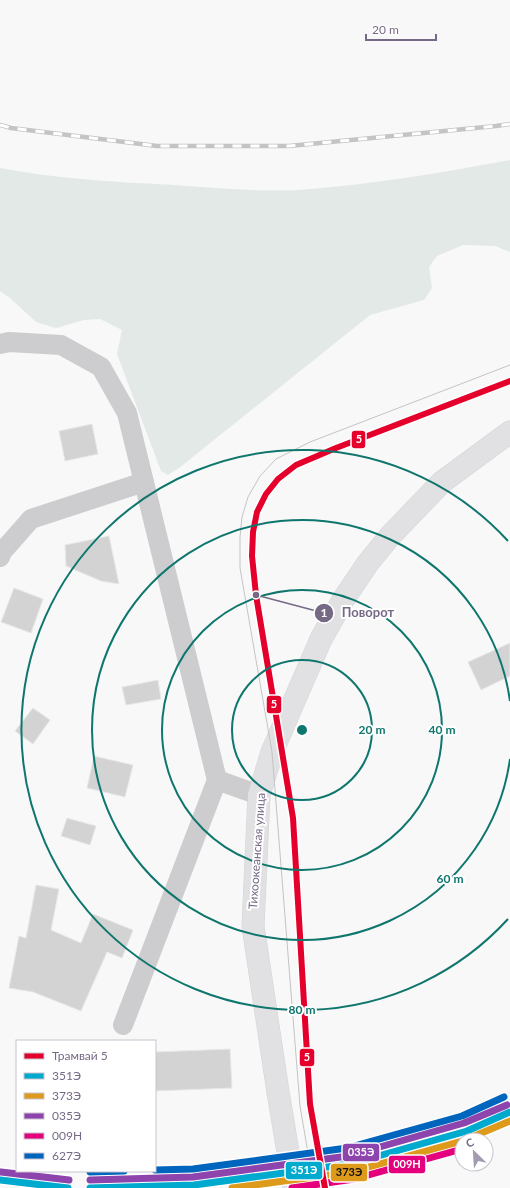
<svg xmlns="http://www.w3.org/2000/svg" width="510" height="1188" font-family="Lato,sans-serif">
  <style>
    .green { fill: #e3e9e6 }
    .building { fill: #d3d3d4; stroke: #e7e8e7 }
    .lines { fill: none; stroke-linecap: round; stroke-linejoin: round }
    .secondary-casing { stroke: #d4d4d5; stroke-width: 23 }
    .minor { stroke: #cdcdcf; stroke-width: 20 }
    .secondary { stroke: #e1e0e2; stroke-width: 22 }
    .tram { stroke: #c4c3c6; stroke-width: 1 }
    .rail-casing { stroke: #c4c3c6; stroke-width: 4.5 }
    .rail { stroke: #fff; stroke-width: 3; stroke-dasharray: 9; stroke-linecap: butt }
    .rail-1-casing { stroke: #fff; stroke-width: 10 }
    .rail-2-casing { stroke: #fff; stroke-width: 10 }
    .rail-3-casing { stroke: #fff; stroke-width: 10 }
    .rail-4-casing { stroke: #fff; stroke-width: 10 }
    .rail-5-casing { stroke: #fff; stroke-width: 10 }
    .rail-1 { stroke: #00a9ce; stroke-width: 7 }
    .rail-2 { stroke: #dd9a1b; stroke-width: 7 }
    .rail-3 { stroke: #8e44ad; stroke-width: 7 }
    .rail-4 { stroke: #e5007d; stroke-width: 7 }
    .rail-5 { stroke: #0065bd; stroke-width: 7 }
    .tram-1-casing { stroke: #fff; stroke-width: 9 }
    .tram-1 { stroke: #e4002b; stroke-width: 6 }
    .ring { fill: none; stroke: #0f766e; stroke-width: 2 }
    .labels { text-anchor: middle; stroke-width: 4; stroke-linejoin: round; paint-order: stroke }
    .street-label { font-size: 12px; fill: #766986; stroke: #fff }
    .centre { fill: #0f766e; stroke: #fff; stroke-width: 2 }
    .ring-label { font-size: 12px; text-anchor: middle; font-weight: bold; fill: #0f766e; stroke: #fff; stroke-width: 4; stroke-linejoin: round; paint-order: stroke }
    .leader { fill: none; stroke: #766986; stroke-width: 1.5 }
    .callout-dot { fill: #766986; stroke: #fff; stroke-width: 1.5 }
    .mark-label { font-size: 12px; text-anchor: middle; font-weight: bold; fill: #fff }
    .callout-label { font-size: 13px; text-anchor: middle; font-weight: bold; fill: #766986; stroke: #fff; stroke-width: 4; stroke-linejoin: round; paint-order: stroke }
    .line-badge { stroke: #fff; stroke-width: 1.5 }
    .badge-label { font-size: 11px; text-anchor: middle; font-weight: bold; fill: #fff }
    .pale-badge-label { font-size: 11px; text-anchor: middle; font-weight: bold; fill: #111 }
  </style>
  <rect width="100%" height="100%" fill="#f7f8f7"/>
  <path class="green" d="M510 160V252L495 246 463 245 437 256 429 267 432 288 424 300 370 315 179 468 168 475 161 471 117 354 122 330 100 319 84 320 56 328 36 322 10 298 0 291V168C58 179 116 182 174 185 215 188 257 192 298 190 369 185 440 173 510 160Z"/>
  <g class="building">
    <polygon points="92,424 98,454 65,461 59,431"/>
    <polygon points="109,536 119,584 101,581 66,566 65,545"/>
    <polygon points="14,588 43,599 31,633 1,622"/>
    <polygon points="510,643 510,676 481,690 468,662"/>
    <polygon points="158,680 161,699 126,705 122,687"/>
    <polygon points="33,708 50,720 33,744 15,731"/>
    <polygon points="94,756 133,765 125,797 87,788"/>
    <polygon points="67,818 96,826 90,845 61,836"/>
    <polygon points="36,885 59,889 51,930 81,943 93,914 133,930 122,958 107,952 81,1011 33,992 9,988 19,936 26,938"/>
    <polygon points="230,1049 232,1088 155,1091 155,1052"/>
  </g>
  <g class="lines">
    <g class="secondary-casing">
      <polyline id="secondary" points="294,1188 278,1092 253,926 259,795 272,752 321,639 343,600 368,563 390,536 442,482 510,432"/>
    </g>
    <g class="minor">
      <polyline points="0,344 9,342 61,345 101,367 127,413 217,780 123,1025"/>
      <polyline points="0,557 2,552 31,519 144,482"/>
      <polyline points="217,780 259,795"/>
    </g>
    <use href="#secondary" class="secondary"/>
    <polyline class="tram" points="314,1188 300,1106 272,752 240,568 240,537 242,517 248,497 260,476 276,459 310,442 510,365"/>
    <g class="rail-casing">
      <polyline id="rail" points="0,125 11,128 157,146 289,146 496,126 510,124"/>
    </g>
    <use href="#rail" class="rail"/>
    <g class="rail-1-casing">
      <g id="rail-1">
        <polyline points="0,1180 68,1188"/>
        <polyline points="90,1188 194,1185 350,1164 467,1131 510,1112"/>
      </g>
    </g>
    <g class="rail-2-casing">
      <g id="rail-2">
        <polyline points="465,1140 510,1121"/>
        <polyline points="232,1188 351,1172 462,1141"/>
      </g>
    </g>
    <g class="rail-3-casing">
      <g id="rail-3">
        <polyline points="1,1172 69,1180"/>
        <polyline points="90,1180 193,1177 348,1156 464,1123 507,1105"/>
      </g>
    </g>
    <g class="rail-4-casing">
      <polyline id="rail-4" points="292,1188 354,1179 462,1149"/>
    </g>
    <g class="rail-5-casing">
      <g id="rail-5">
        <polyline points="155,1170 193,1169 347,1148 462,1116 504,1097"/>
        <polyline points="90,1172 124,1171"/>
      </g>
    </g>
    <use href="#rail-1" class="rail-1"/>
    <use href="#rail-2" class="rail-2"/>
    <use href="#rail-3" class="rail-3"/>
    <use href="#rail-4" class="rail-4"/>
    <use href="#rail-5" class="rail-5"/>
    <g class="tram-1-casing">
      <polyline id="tram-1" points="325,1188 310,1104 293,818 256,595 252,556 253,532 257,512 266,494 278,479 296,465 336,448 510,381"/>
    </g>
    <use href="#tram-1" class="tram-1"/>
  </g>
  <g class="ring">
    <circle cx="302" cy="730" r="70"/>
    <circle cx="302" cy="730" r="140"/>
    <path d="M510 759A210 210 0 1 1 510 701"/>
    <path d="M508 919A280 280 0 1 1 508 541"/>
  </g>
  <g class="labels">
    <g class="street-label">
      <text transform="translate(257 851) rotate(-86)" y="4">Тихоокеанская улица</text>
    </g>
  </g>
  <circle cx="302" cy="730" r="6" class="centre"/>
  <g class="ring-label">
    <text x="372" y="734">20 m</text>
    <text x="442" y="734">40 m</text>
    <text x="450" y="883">60 m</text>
    <text x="302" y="1014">80 m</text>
  </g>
  <path class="leader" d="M256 595L324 613"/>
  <g class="callout-dot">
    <circle cx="256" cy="595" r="4"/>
    <circle cx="324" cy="613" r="10"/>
  </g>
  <g class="mark-label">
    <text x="324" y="617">1</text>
  </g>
  <g class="callout-label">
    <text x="368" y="617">Поворот</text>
  </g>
  <g class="line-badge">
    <rect x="351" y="430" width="15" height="19" rx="4" fill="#e4002b"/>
    <rect x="266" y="695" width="16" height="19" rx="4" fill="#e4002b"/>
    <rect x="299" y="1048" width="16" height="19" rx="4" fill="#e4002b"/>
    <rect x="342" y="1143" width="38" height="19" rx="4" fill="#8e44ad"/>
    <rect x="388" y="1155" width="38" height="19" rx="4" fill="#e5007d"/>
    <rect x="285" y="1161" width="38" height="19" rx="4" fill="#00a9ce"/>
    <rect x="330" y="1163" width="38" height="19" rx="4" fill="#dd9a1b"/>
  </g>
  <g class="badge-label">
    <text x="359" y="443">5</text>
    <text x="274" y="708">5</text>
    <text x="307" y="1061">5</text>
    <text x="361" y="1156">035Э</text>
    <text x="407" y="1168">009Н</text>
    <text x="304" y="1174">351Э</text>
  </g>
  <g class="pale-badge-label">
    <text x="349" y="1176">373Э</text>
  </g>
  <rect x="16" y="1040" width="140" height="132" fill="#ffffff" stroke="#c8c3cf"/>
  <rect x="24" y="1053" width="20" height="6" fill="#e4002b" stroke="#c8c3cf"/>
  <text x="52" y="1060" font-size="12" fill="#766986">Трамвай 5</text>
  <rect x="24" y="1073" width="20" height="6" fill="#00a9ce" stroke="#c8c3cf"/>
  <text x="52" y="1080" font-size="12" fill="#766986">351Э</text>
  <rect x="24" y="1093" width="20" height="6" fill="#dd9a1b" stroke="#c8c3cf"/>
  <text x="52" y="1100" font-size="12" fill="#766986">373Э</text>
  <rect x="24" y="1113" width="20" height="6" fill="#8e44ad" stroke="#c8c3cf"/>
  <text x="52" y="1120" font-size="12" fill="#766986">035Э</text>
  <rect x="24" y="1133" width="20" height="6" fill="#e5007d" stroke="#c8c3cf"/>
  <text x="52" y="1140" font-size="12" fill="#766986">009Н</text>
  <rect x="24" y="1153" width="20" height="6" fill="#0065bd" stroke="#c8c3cf"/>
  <text x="52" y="1160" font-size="12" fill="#766986">627Э</text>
  <g transform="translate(474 1152) rotate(335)"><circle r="19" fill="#ffffff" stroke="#c8c3cf"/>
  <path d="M0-3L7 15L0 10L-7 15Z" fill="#a39bae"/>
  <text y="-6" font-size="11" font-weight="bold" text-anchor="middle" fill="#766986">С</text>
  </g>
  <path d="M366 34v6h70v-6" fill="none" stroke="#766986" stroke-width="2"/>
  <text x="372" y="34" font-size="12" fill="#766986" stroke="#ffffff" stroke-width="3" paint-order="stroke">20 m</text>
</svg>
